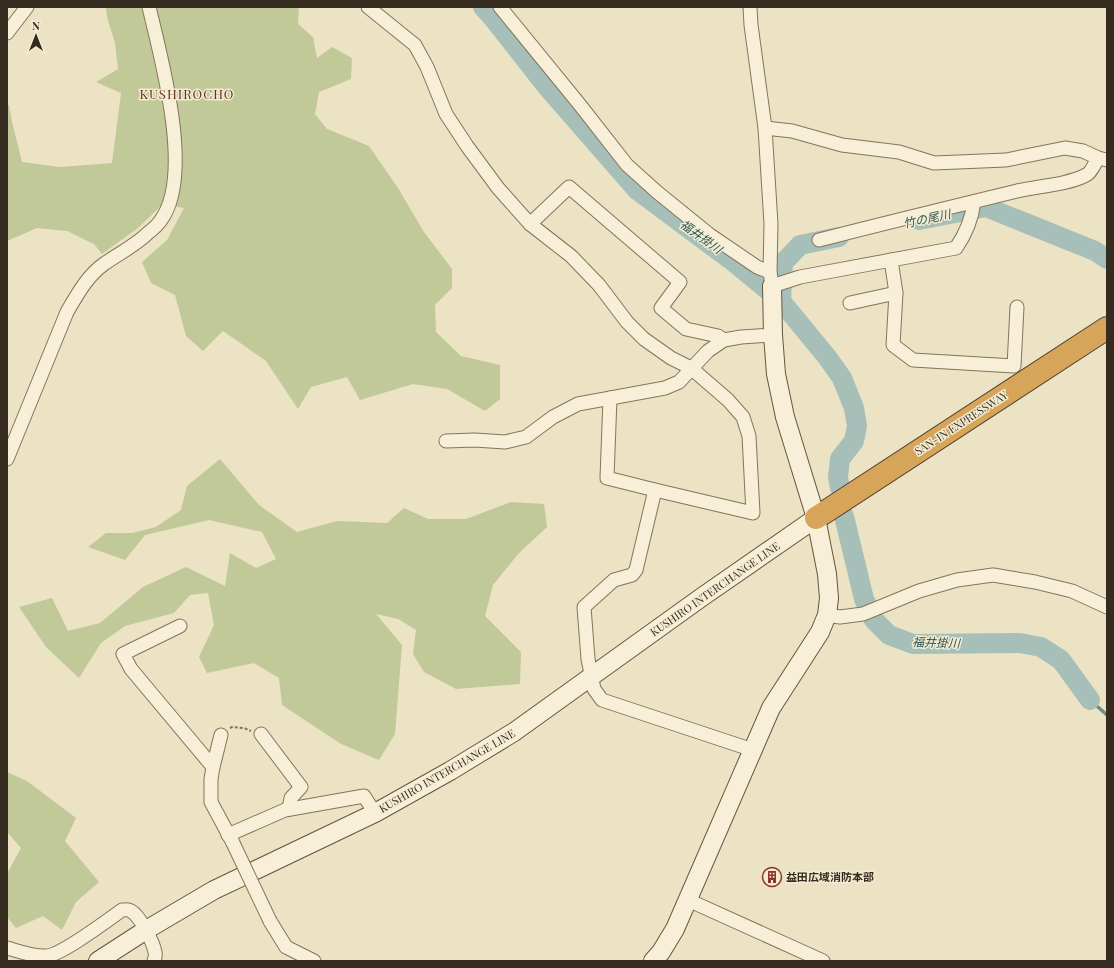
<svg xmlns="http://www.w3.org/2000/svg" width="1114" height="968" font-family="'Playfair Display','Noto Sans JP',serif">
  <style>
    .green { fill: #c1c999 }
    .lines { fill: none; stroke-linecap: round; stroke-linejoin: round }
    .stream { stroke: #6d8d86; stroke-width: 3.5 }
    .river { stroke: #a6bfb9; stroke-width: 20 }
    .street-casing { stroke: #85745c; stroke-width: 15 }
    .secondary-casing { stroke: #67553f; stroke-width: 20 }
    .highway-casing { stroke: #534230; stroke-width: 24 }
    .path { stroke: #85745c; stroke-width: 2; stroke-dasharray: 3 2; stroke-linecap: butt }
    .street { stroke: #f7efd7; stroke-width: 13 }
    .secondary { stroke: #f7efd7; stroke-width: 18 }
    .highway { stroke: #d6a55a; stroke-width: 22 }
    .street-bridge-casing { stroke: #85745c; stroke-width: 15; stroke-linecap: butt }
    .street-bridge { stroke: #f7efd7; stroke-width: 13 }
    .labels { text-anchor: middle; stroke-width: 3; stroke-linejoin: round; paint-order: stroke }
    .street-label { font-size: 11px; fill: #362b1f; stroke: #f3ecd3 }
    .poi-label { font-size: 11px; font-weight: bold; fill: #362b1f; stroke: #f3ecd3; text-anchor: start }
    .water-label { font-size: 12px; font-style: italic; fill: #2f5554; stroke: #f3ecd3 }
    .quarter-label { font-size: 13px; letter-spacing: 1px; fill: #603121; stroke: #f3ecd3 }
  </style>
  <rect width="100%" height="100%" fill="#ece2c4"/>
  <g class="green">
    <polygon points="106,7 299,7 298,24 313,37 317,58 332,47 352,58 351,79 319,92 315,114 327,129 369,146 398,188 424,232 452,269 452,288 435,305 436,332 461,356 500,365 500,399 485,411 447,389 413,384 360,400 347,377 311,387 298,409 266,361 223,331 203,351 186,336 175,295 151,283 142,262 167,240 184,208 162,205 138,228 102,254 94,244 67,231 37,228 7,241 7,105 9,105 12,122 22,162 60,167 112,163 121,93 96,82 118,69 115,43 107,17"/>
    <polygon points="220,459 259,505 297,532 337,521 387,523 404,508 428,519 466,519 511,502 544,504 547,527 519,553 493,585 485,616 521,652 520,684 456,689 424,672 413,654 416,630 398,619 376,614 402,645 395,734 379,760 341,744 282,705 279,678 254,663 207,673 199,657 214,625 208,593 190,595 174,613 125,626 101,643 79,678 46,647 19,607 52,598 68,631 100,623 143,587 186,567 225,586 230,553 256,568 276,559 262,532 209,520 145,535 125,560 88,547 106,533 132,533 156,527 181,510 187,486"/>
    <polygon points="7,772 27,781 76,818 65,841 99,882 76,902 62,930 43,916 16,928 7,917 7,872 8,872 21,848 7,832"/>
  </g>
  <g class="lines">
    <polyline class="stream" points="1090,700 1107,715"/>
    <g class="river">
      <polyline points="483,7 493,18 548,88 637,190 735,263 781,301 827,357 842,378 854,408 857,426 854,441 840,459 838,477 840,488"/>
      <polyline points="919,220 986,207 1095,251 1107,259"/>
      <polyline points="781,301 783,263 800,245 839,237"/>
      <polyline points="844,516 864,599 874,620 889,635 913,644 1020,643 1041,647 1061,660 1090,700"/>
    </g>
    <g class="street-casing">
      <g id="street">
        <polyline points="368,7 415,45 427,67 446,114 467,146 498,188 530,224 571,256 599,285 627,322 644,339 671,358 691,368 728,400 743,417 749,436 753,513 655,490 636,570 632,575 614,580 584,607 588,659 594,689 602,700 753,750"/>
        <polyline points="500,7 580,105 627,165 657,192 710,235 757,267 770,272"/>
        <path d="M750 7 751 25 765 128 771 224 770 272 772 286 800 277 956 248C965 235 972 218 974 202"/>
        <polyline points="7,33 27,7"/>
        <polyline points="765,128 792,131 842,145 899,152 934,163 1006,160 1065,148 1083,151 1098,158 1107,160"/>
        <polyline points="530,224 569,187 680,282 661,308 686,329 718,336 724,340"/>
        <path d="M819 240C885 223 951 207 1017 191 1038 186 1067 185 1086 175 1091 173 1095 163 1098 158"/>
        <polyline points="891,260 896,293 893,345 913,360 1014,366 1017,307"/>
        <polyline points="850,303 896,293"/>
        <polyline points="610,398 607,478 655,490"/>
        <polyline points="446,441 475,440 505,442 526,437 553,417 578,404 665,388 679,382 708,351 724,340 741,337 773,335"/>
        <path d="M7 459 67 312C77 295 87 276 104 264 118 254 136 245 148 233 153 229 158 225 161 220 194 175 161 58 149 7"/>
        <polyline points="827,615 840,617 863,614 919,591 957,580 993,575 1035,582 1072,591 1107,607"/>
        <polyline points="180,626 123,654 131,669 213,767 211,779 211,802 233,843"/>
        <polyline points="261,734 301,787 291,798 289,809"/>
        <polyline points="213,767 221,735"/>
        <polyline points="228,835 285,810 364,796 375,813"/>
        <polyline points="688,900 823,961"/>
        <polyline points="270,921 286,947 314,961"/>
        <path d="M7 948C18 951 34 957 46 956 60 956 108 920 122 910 125 910 128 909 131 911 140 916 153 942 155 952 156 955 155 958 154 961"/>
      </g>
    </g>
    <g class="secondary-casing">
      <g id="secondary">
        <polyline points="98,961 146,930 214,890 375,813 450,771 514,732 702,597 816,518"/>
        <polyline points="653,961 661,952 675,929 771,708 820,632 827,615 829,598 827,574 816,518 785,417 776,374 773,335 772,286"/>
      </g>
    </g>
    <g class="highway-casing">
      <polyline id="highway" points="816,518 1107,328"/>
    </g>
    <polyline class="path" points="230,728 232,727 244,728 251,731"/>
    <use href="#street" class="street"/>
    <use href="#secondary" class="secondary"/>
    <use href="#highway" class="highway"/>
    <g class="street-bridge-casing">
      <polyline id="street-bridge" points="233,843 270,921"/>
    </g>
    <use href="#street-bridge" class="street-bridge"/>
  </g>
  <defs>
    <g id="building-ring" transform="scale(1)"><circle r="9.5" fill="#f3ecd3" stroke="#91332f" stroke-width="1.5"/><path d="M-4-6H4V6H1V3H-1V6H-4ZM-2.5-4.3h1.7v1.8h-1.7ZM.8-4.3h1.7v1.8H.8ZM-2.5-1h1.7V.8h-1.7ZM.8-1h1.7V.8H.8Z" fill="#91332f"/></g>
  </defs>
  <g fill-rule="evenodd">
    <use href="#building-ring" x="772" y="877"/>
  </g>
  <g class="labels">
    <g class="street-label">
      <text transform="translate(961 423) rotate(-33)" y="4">SAN-IN EXPRESSWAY</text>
      <text transform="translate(715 589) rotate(-35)" y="4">KUSHIRO INTERCHANGE LINE</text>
      <text transform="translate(447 771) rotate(-30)" y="4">KUSHIRO INTERCHANGE LINE</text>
    </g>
    <g class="poi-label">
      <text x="786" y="881">益田広域消防本部</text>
    </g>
    <g class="water-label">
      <text transform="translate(927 219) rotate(-12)" y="4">竹の尾川</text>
      <text transform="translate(701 237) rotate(36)" y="4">福井掛川</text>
      <text transform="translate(936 643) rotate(2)" y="4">福井掛川</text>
    </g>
    <g class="quarter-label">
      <text x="187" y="99">KUSHIROCHO</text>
    </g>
  </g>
  <rect width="1114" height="968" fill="none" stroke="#362b1f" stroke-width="16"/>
  <g transform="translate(36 36)" stroke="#f3ecd3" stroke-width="3" paint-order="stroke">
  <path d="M0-3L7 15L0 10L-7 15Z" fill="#362b1f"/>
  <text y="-6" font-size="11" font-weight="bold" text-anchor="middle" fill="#362b1f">N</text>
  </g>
</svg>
